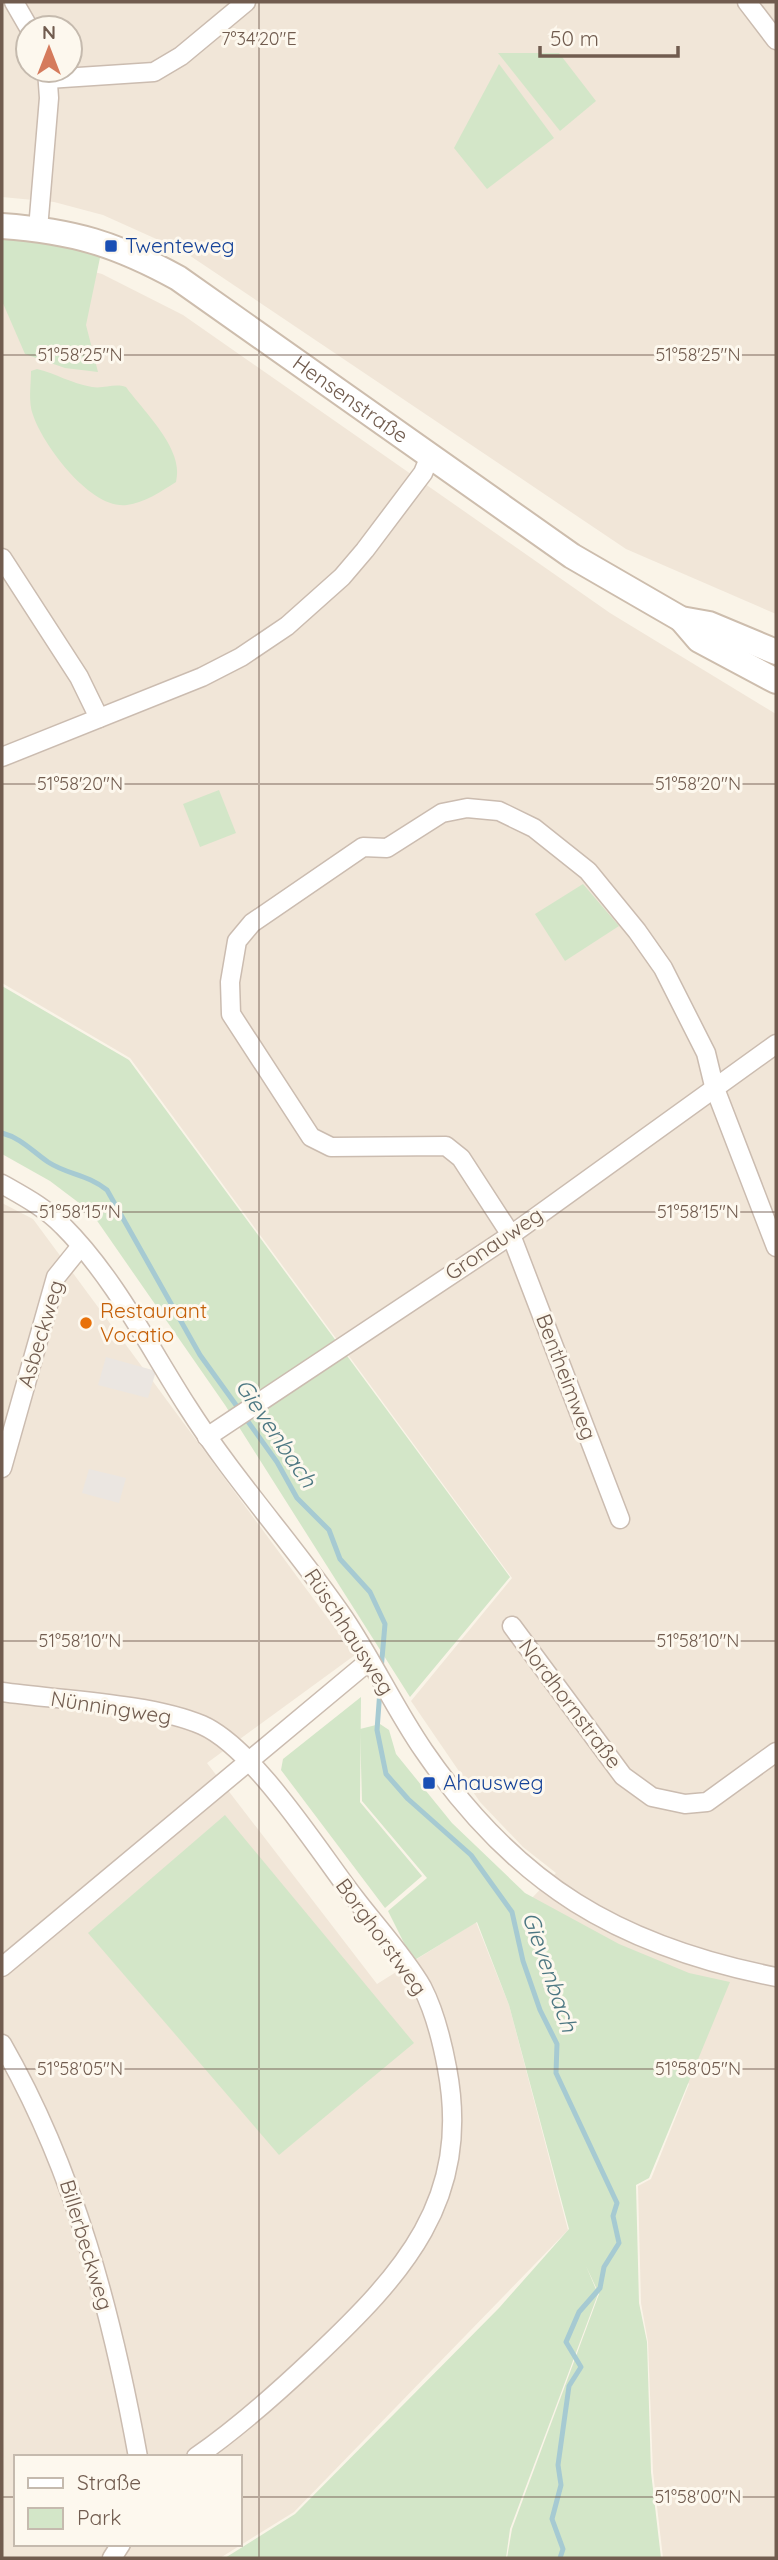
<svg xmlns="http://www.w3.org/2000/svg" width="778" height="2560" font-family="Quicksand,sans-serif">
  <style>
    .residential { fill: #f1e6d8; fill-rule: evenodd }
    .industrial { fill: #ebe6e1 }
    .green { fill: #d3e6c8 }
    .lines { fill: none; stroke-linecap: round; stroke-linejoin: round }
    .stream { stroke: #a6cad2; stroke-width: 5 }
    .minor-casing { stroke: #cbbcb0; stroke-width: 21 }
    .secondary-casing { stroke: #cdbdad; stroke-width: 28 }
    .minor { stroke: #fff; stroke-width: 18 }
    .secondary { stroke: #fff; stroke-width: 24 }
    .ticks { fill: none; stroke: #715c4f; stroke-width: 2; stroke-opacity: 0.45 }
    .transit-dot { fill: #1a4fb4; stroke: #fdf8ee; stroke-width: 2.5 }
    .food-dot { fill: #e8710a; stroke: #fdf8ee; stroke-width: 2.5 }
    .labels { text-anchor: middle; stroke-width: 6; stroke-linejoin: round; paint-order: stroke }
    .transit-label { font-size: 21px; fill: #164399; stroke: #fdf8ee; text-anchor: start }
    .street-label { font-size: 21px; fill: #715c4f; stroke: #fdf8ee }
    .food-label { font-size: 21px; fill: #c56008; stroke: #fdf8ee; text-anchor: start }
    .water-label { font-size: 23px; font-style: italic; fill: #4c7782; stroke: #fdf8ee }
    .ticks-label { font-size: 18px; text-anchor: middle; fill: #715c4f; stroke: #fdf8ee; stroke-width: 6; stroke-linejoin: round; paint-order: stroke }
  </style>
  <rect width="100%" height="100%" fill="#faf4e8"/>
  <g class="residential">
    <path d="M2 2H776V614L626 549 183 251 103 215 54 202 2 197ZM28 28H70V70H28Z"/>
    <polygon points="2,254 43,258 102,274 183,315 610,613 776,714 776,2558 663,2558 653,2472 648,2342 641,2303 638,2186 651,2179 689,2084 531,1899 556,1873 523,1847 480,1802 411,1701 512,1578 130,1058 2,983"/>
    <path d="M2 1203 33 1219 355 1655 207 1763 377 1984 476 1922 509 2005 568 2230 294 2512 220 2558H2ZM16 2457H240V2544H16Z"/>
  </g>
  <g class="industrial">
    <polygon points="106,1357 156,1371 148,1398 98,1385"/>
    <polygon points="89,1469 126,1478 119,1503 82,1493"/>
  </g>
  <g class="green">
    <polygon points="498,53 559,53 596,101 560,131"/>
    <polygon points="499,64 554,138 487,189 454,148"/>
    <polygon points="2,232 101,253 86,325 98,372 65,368 25,354 2,301"/>
    <path d="M37 369C57 374 70 383 92 387 104 389 114 383 126 387 143 411 185 449 176 482 162 491 144 503 127 505 91 510 43 445 33 415 28 402 31 385 31 371Z"/>
    <polygon points="219,790 236,833 200,847 183,804"/>
    <polygon points="583,884 619,926 565,961 535,914"/>
    <polygon points="2,986 129,1060 510,1577 410,1697 225,1405 91,1212 50,1181 2,1154"/>
    <polygon points="361,1697 360,1802 422,1876 385,1908 281,1770 283,1759"/>
    <polygon points="380,1724 389,1730 396,1754 452,1823 525,1893 619,1944 689,1973 730,1982 649,2178 636,2185 639,2303 647,2342 651,2472 661,2558 507,2558 512,2529 599,2294 586,2266 598,2294 510,2529 506,2558 225,2558 295,2514 499,2308 569,2229 509,2005 477,1922 413,1961 388,1911 427,1878 362,1801 360,1729"/>
    <polygon points="225,1815 414,2043 279,2155 88,1933"/>
  </g>
  <g class="lines">
    <g class="stream">
      <path d="M2 1133C21 1138 32 1151 48 1162 68 1175 87 1174 107 1190L200 1355 277 1462 297 1498 329 1530 340 1559 370 1592 385 1624 381 1670"/>
      <polyline points="380,1690 377,1730 386,1774 408,1799 471,1855 512,1912 523,1961 540,2010 557,2044 556,2073 617,2203 613,2216 619,2243 604,2267 600,2288 579,2312 566,2342 581,2367 569,2386 558,2465 561,2485 552,2519 563,2549 560,2558"/>
    </g>
    <g class="minor-casing">
      <g id="minor">
        <polyline points="14,2 29,28"/>
        <polyline points="747,2 776,40"/>
        <polyline points="48,79 154,72 181,56 246,2"/>
        <polyline points="38,229 49,98 47,70"/>
        <polyline points="2,558 79,677 99,718"/>
        <polyline points="2,757 202,677 241,657 287,626 342,577 365,550 423,473 430,456"/>
        <path d="M2 1184C23 1196 46 1208 63 1226 114 1277 148 1345 187 1406 234 1480 294 1545 344 1618 373 1661 395 1709 424 1751 516 1885 619 1946 776 1977"/>
        <polyline points="207,1437 511,1235 776,1044"/>
        <polyline points="2,1468 56,1277 81,1246"/>
        <polyline points="620,1519 511,1235 461,1158 446,1146 331,1147 311,1137 231,1014 230,982 237,941 252,923 363,847 387,848 442,813 467,808 499,811 534,828 588,871 637,931 663,968 706,1053 714,1086 776,1247"/>
        <polyline points="512,1626 623,1776 652,1797 685,1804 707,1802 776,1752"/>
        <path d="M2 1692C59 1700 151 1703 202 1725 254 1748 318 1850 354 1897 376 1926 404 1956 422 1987 435 2012 442 2041 447 2068 472 2200 403 2274 313 2359 276 2394 238 2428 196 2457"/>
        <polyline points="2,1967 369,1661"/>
        <path d="M2 2044C75 2171 112 2314 138 2457"/>
        <polyline points="112,2558 121,2544"/>
      </g>
    </g>
    <g class="secondary-casing">
      <g id="secondary">
        <path id="s1" d="M2 226C73 231 116 244 178 278L572 556 681 619 709 624 776 652"/>
        <polyline points="681,619 699,640 776,681"/>
      </g>
    </g>
    <use href="#minor" class="minor"/>
    <use href="#secondary" class="secondary"/>
  </g>
  <path class="ticks" d="M259 2V2558M2 355H776M2 784H776M2 1212H776M2 1641H776M2 2069H776M2 2497H16M240 2497H776"/>
  <g class="transit-dot">
    <rect x="104" y="239" width="14" height="14" rx="3.5"/>
    <rect x="422" y="1776" width="14" height="14" rx="3.5"/>
  </g>
  <circle class="food-dot" cx="86" cy="1323" r="7"/>
  <g class="labels">
    <g class="transit-label">
      <text x="125" y="253">Twenteweg</text>
      <text x="443" y="1790">Ahausweg</text>
    </g>
    <g class="street-label">
      <text dy="7" stroke="none"><textPath href="#s1" startOffset="396">Hensenstraße</textPath></text>
      <text transform="translate(494 1244) rotate(-34)" y="7">Gronauweg</text>
      <text transform="translate(41 1334) rotate(-73)" y="7">Asbeckweg</text>
      <text transform="translate(566 1377) rotate(69)" y="7">Bentheimweg</text>
      <text transform="translate(349 1632) rotate(57)" y="7">Rüschhausweg</text>
      <text transform="translate(570 1704) rotate(53)" y="7">Nordhornstraße</text>
      <text transform="translate(111 1708) rotate(9)" y="7">Nünningweg</text>
      <text transform="translate(381 1937) rotate(54)" y="7">Borghorstweg</text>
      <text transform="translate(86 2245) rotate(73)" y="7">Billerbeckweg</text>
    </g>
    <g class="food-label">
      <text x="100" y="1318">Restaurant<tspan x="100" dy="24">Vocatio</tspan></text>
    </g>
    <g class="water-label">
      <text transform="translate(276 1433) rotate(56)" y="8">Gievenbach</text>
      <text transform="translate(550 1972) rotate(71)" y="8">Gievenbach</text>
    </g>
  </g>
  <g class="ticks-label">
    <text x="259" y="45">7°34'20"E</text>
    <text x="80" y="361">51°58'25"N</text>
    <text x="698" y="361">51°58'25"N</text>
    <text x="80" y="790">51°58'20"N</text>
    <text x="698" y="790">51°58'20"N</text>
    <text x="80" y="1218">51°58'15"N</text>
    <text x="698" y="1218">51°58'15"N</text>
    <text x="80" y="1647">51°58'10"N</text>
    <text x="698" y="1647">51°58'10"N</text>
    <text x="80" y="2075">51°58'05"N</text>
    <text x="698" y="2075">51°58'05"N</text>
    <text x="698" y="2503">51°58'00"N</text>
  </g>
  <rect width="778" height="2560" fill="none" stroke="#715c4f" stroke-width="7"/>
  <rect x="14" y="2455" width="228" height="91" fill="#fdf8ee" stroke="#c5baae" stroke-width="2"/>
  <rect x="28" y="2478" width="35" height="10" fill="#ffffff" stroke="#c5baae" stroke-width="2"/>
  <text x="77" y="2490" font-size="21" fill="#715c4f">Straße</text>
  <rect x="28" y="2508" width="35" height="21" fill="#d3e6c8" stroke="#c5baae" stroke-width="2"/>
  <text x="77" y="2525" font-size="21" fill="#715c4f">Park</text>
  <g transform="translate(49 49)"><circle r="33" fill="#fdf8ee" stroke="#c5baae" stroke-width="2"/>
  <path d="M0-5L12 26L0 18L-12 26Z" fill="#d57b5c"/>
  <text y="-10" font-size="19" font-weight="bold" text-anchor="middle" fill="#715c4f">N</text>
  </g>
  <path d="M540 46v10h138v-10" fill="none" stroke="#715c4f" stroke-width="3.5"/>
  <text x="550" y="46" font-size="21" fill="#715c4f" stroke="#fdf8ee" stroke-width="5" paint-order="stroke">50 m</text>
</svg>
